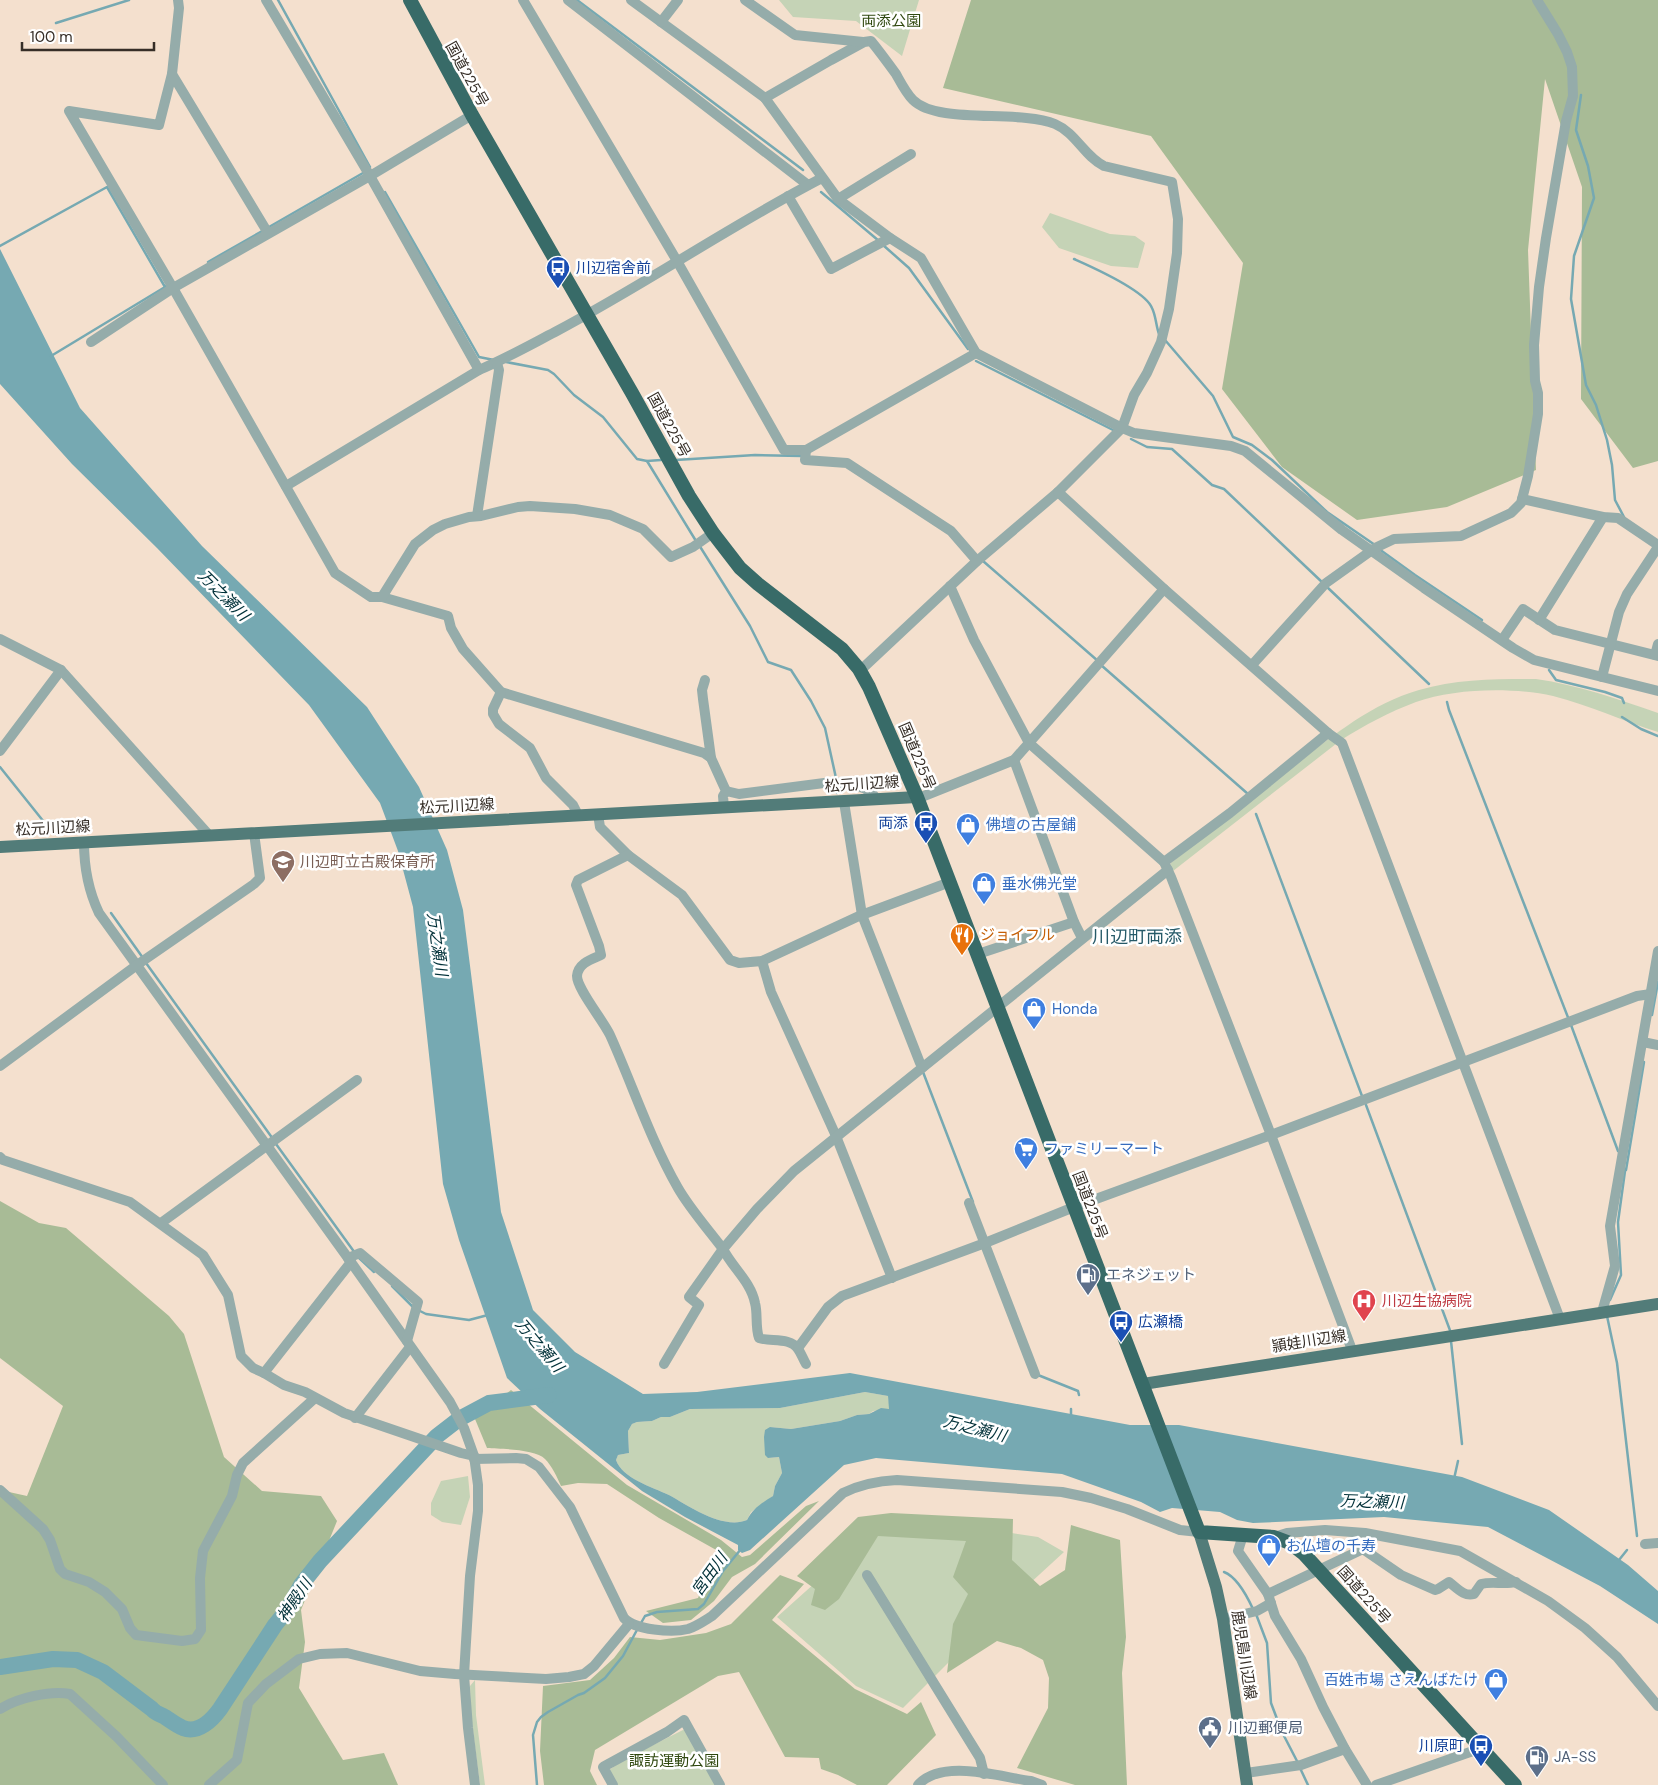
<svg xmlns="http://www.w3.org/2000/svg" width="1658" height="1785" font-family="'DM Sans','Noto Sans JP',sans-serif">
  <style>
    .green { fill: #c5d3b6 }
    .forest { fill: #a8bb96 }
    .water { fill: #76a9b2; fill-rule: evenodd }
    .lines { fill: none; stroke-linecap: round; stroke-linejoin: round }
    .stream { stroke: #76a9b2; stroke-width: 2.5 }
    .river { stroke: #76a9b2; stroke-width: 16 }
    .minor { stroke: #95acaa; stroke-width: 10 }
    .major { stroke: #527c79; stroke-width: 12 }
    .highway { stroke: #386b68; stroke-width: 14 }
    .labels { text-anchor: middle; stroke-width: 5; stroke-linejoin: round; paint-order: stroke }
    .park-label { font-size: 15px; fill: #314911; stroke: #fff }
    .street-label { font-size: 15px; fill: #362e27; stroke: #fff }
    .transit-label { font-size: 15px; fill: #164399; stroke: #fff; text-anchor: start }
    .shop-label { font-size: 15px; fill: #366cbe; stroke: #fff; text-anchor: start }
    .education-label { font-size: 15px; fill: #785e54; stroke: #fff; text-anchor: start }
    .food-label { font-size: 15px; fill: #c56008; stroke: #fff; text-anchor: start }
    .service-label { font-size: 15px; fill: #4e5e75; stroke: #fff; text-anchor: start }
    .health-label { font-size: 15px; fill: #be3a42; stroke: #fff; text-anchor: start }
    .water-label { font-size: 16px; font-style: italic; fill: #003038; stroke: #fff }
    .quarter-label { font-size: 18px; fill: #265a68; stroke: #fff }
  </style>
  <rect width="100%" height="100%" fill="#f4e0ce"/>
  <g class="green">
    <polygon points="779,0 919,0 902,56 856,21 793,17"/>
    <polygon points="1050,213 1110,234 1135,236 1145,243 1138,268 1111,266 1059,248 1042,227"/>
    <path d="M1536 679C1578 685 1618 699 1658 713V732C1623 721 1589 705 1553 696 1513 687 1455 688 1416 702 1389 712 1365 725 1341 740L1173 871 1170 866 1171 863C1211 832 1250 800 1290 769 1330 738 1370 704 1419 690 1456 679 1497 679 1536 679Z"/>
    <path d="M865 1392 888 1396 890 1409 873 1411 869 1414 857 1415 840 1421 791 1429 770 1427 768 1458 779 1457 782 1473 775 1486 773 1496 751 1512 747 1520C723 1530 689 1506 669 1495 652 1487 622 1478 616 1460L618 1455 629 1453 628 1431 632 1424 637 1422 652 1421 661 1417H670L690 1409 780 1408Z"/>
    <polygon points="468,1476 470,1497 461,1525 442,1522 431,1515 431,1503 441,1481"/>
    <polygon points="882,1523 966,1526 1038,1537 1064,1552 1005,1606 903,1708 856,1686 777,1617"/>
    <polygon points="475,1680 476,1715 485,1785 480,1785 471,1715 470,1686"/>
    <polygon points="685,1729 715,1785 617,1785 609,1770 625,1759"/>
  </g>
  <g class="forest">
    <polygon points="971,0 1658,0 1658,461 1633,468 1581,399 1582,187 1545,79 1528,250 1536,470 1447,507 1357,520 1282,467 1222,389 1243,263 1151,136 943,88"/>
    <polygon points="0,1201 39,1223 66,1228 169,1316 184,1334 224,1457 262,1491 321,1496 337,1521 301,1610 305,1642 299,1688 343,1760 384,1753 398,1785 0,1785 0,1490 27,1496 63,1406 0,1358"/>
    <path d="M511 1390 627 1485 721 1540 742 1557 750 1555 806 1506 819 1501 755 1564 732 1577 714 1601 691 1620 663 1623 646 1611 698 1598 718 1551 659 1518 607 1484 578 1483 561 1486C557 1477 552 1466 545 1459 536 1449 501 1449 487 1448L475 1419Z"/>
    <polygon points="891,1513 1013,1519 1012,1560 1040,1586 1065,1570 1071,1525 1120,1540 1126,1637 1122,1673 1127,1785 1075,1785 1017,1768 1048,1708 1049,1678 1043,1660 1021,1648 997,1641 947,1673 953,1624 968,1594 953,1577 966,1541 878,1536 839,1599 825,1610 811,1605 815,1589 797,1576 858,1517"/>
    <polygon points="780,1575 804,1584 772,1620 855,1689 907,1714 921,1702 936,1735 887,1785 857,1785 838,1775 821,1769 819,1758 785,1757 739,1672 718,1676 595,1750 590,1771 597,1785 544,1785 540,1751 543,1686 590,1680 614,1658 630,1637 660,1640 706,1633 731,1624"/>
  </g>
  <path class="water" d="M0 249 80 408 202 546 367 707 419 787 447 850 463 910 501 1212 533 1310 575 1352 643 1394 697 1392 850 1373 1130 1425H1179L1462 1477 1549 1510 1628 1565 1658 1591V1624L1600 1586 1488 1527 1384 1517 1253 1523 1237 1520 1220 1512 1172 1508 1160 1512 1141 1502 1062 1474 876 1458 844 1465 750 1550 742 1553 738 1550V1545L685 1517 642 1491 540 1409 507 1378 459 1240 443 1184 413 907 398 851 380 803 309 705 157 548 72 464 0 384ZM865 1392 888 1396 889 1409 881 1408 869 1414 857 1415 840 1421 791 1429 770 1427 765 1430 764 1437 765 1455 768 1458 779 1457 782 1473 775 1486 773 1496C762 1503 753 1508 747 1520 723 1530 689 1506 669 1495 652 1487 622 1478 616 1460L618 1455 629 1453 628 1431 632 1424 637 1422 652 1421 661 1417H670L690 1409 780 1408Z"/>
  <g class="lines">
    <g class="stream">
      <polyline points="278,0 370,167"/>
      <polyline points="577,0 803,170"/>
      <polyline points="56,23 129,0"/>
      <polyline points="1581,95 1576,130 1588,166 1594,198 1574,256 1571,299 1586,385 1596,405 1607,440 1612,465 1615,500 1624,517"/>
      <polyline points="385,192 479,357 494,360"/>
      <polyline points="821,192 879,241"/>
      <polyline points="269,227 363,173"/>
      <polyline points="883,245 909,268 968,349"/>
      <polyline points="0,246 107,187 165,287 168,285"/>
      <path d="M1074 259C1092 267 1145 290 1152 308 1156 316 1156 326 1159 334"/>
      <polyline points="208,262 264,230"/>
      <polyline points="1165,340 1213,396 1233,437 1252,445 1272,460 1327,512 1375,545"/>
      <polyline points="51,356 165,287"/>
      <polyline points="976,361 1113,430"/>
      <polyline points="506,362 548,370 554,374 574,395 603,417 637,459 647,461 661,460"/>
      <polyline points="1131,439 1147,447 1172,449 1212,485 1224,489 1323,583"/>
      <polyline points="676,460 755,455 802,456"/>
      <polyline points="647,461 696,541"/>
      <polyline points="699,545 750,626 768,662 791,670 811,701 825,728 836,778"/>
      <polyline points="1379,549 1415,575 1482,620"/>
      <polyline points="983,561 1098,661"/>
      <polyline points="1327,587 1429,684"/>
      <polyline points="1101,665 1248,794"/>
      <polyline points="1549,670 1556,680 1605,692 1622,698 1624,703"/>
      <polyline points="1447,702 1449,710 1569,1020"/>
      <polyline points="1622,717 1641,729 1658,736"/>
      <polyline points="0,767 52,832"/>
      <polyline points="836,786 837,793"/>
      <polyline points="1256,814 1362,1096"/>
      <polyline points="111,913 143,958"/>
      <polyline points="146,963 273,1139"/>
      <polyline points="1652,1015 1658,982"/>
      <polyline points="1571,1025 1618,1151"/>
      <polyline points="923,1072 973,1202"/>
      <polyline points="1366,1105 1451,1333"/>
      <polyline points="276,1144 355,1253"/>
      <polyline points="1626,1170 1644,1062"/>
      <polyline points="358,1257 374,1272"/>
      <polyline points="392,1286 413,1307"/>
      <polyline points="1610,1300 1621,1275 1618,1222 1625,1171 1624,1169"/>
      <polyline points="418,1310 426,1314 469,1320 488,1315"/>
      <polyline points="1607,1316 1617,1363 1637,1536"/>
      <polyline points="1451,1341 1462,1444"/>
      <polyline points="1038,1375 1078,1391 1079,1395"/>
      <polyline points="1071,1418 1071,1409"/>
      <polyline points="1454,1479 1458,1461"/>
      <polyline points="1619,1560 1627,1550"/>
      <path d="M1224 1572C1237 1577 1247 1596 1253 1609"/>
      <polyline points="1256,1614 1267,1643 1271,1703 1282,1732 1298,1763"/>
      <polyline points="641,1623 645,1616 657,1612 698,1609 704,1604 723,1571 741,1549"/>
      <polyline points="1300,1768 1308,1785"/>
      <polyline points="537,1785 533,1735 537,1722 541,1717 548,1712 578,1695 584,1693 605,1678 623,1656 638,1628"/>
    </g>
    <path class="river" d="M0 1667 53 1659 77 1660 103 1672 152 1709C156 1714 160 1714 165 1717 171 1721 176 1725 183 1728 198 1734 212 1720 220 1709L275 1625 288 1609 301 1585 320 1561 437 1436 459 1419 489 1403 549 1395"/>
    <g class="minor">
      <polyline points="178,0 179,8 172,74 159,125 69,111 173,288 335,573 371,597 382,597 448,616 451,628 463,649 501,692 704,753 711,758 726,791 723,796 724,808"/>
      <polyline points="266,0 370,176 479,370"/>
      <polyline points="523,0 677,261 784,450 806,450 976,353"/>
      <polyline points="568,0 808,185"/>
      <path d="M631 0 765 98 831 60 864 42 871 41C880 52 888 63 896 74 901 83 906 93 913 100 938 125 1019 109 1055 124 1076 133 1084 156 1104 166L1172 182 1178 219 1177 253 1169 309 1161 342 1147 373 1134 395 1122 428 1058 492 977 561 865 666 859 669"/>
      <polyline points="745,0 795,35 863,42"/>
      <polyline points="661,22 678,0"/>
      <polyline points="172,74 268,233"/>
      <polyline points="765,98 838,199 890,238 921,258 976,353 1122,428 1134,433 1231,446 1245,451 1342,530 1424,588 1513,648 1534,660 1658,691"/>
      <polyline points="788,196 831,269 890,238"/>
      <polyline points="838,199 911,154"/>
      <polyline points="91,342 173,288 370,176 472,115"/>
      <polyline points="806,450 805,460 847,463 951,531 977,561"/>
      <path d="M286 486 479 370C505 359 530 345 555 332 646 284 731 225 822 178"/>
      <polyline points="1058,492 1164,589 1328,733 1342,743 1560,1319"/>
      <polyline points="1522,499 1603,517 1618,518 1658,545"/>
      <polyline points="477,516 499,370 497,363"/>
      <polyline points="950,586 974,640 1029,743 1164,862 1171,877 1271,1135 1352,1350"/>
      <polyline points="382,597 415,544 433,530 445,524 469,517 481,516 518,507 530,506 575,509 610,515 643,529 671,557 693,547 713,533"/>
      <polyline points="1539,620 1603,517"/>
      <polyline points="0,639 61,670 209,835"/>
      <polyline points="1502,640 1523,609 1555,630 1658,656"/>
      <polyline points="1655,655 1658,644"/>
      <polyline points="1252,665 1326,583 1375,548 1394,539 1461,536 1511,513 1521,503 1528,476 1538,414 1538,393 1535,381 1534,345 1539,287 1546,238 1566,121 1573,96 1572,67 1567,52 1558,34 1537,0"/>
      <polyline points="1602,677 1619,612 1627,594 1658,547"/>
      <polyline points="705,680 702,690 703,699 711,758"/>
      <polyline points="501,692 493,709 493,714 499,724 530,748 546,778 573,805 578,815"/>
      <polyline points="0,751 61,670"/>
      <polyline points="1014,760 1074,922 1082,938"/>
      <path d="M726 791 739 794 832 782C846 783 869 785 876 799"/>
      <polyline points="917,797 924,796 1014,760 1164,589"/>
      <polyline points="844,802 862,915 920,1063 923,1067"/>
      <polyline points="598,814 600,827 628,855 682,895 730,960 739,963 762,961 859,916 950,882"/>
      <path d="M84 842C84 868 88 890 99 913L348 1258 450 1402 464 1428 474 1456 478 1485V1511L470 1576 464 1675 468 1728 475 1785"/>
      <path d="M628 855 578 880 576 885 599 946 601 955C592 959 578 963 577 976 577 989 603 1020 610 1035 633 1086 650 1139 678 1188 690 1209 708 1229 723 1249 732 1267 751 1282 755 1303 758 1314 755 1326 759 1338 771 1342 790 1337 798 1349 801 1353 803 1359 806 1364"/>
      <polyline points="1164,862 1230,813 1328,733"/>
      <polyline points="978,954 1074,922"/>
      <polyline points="762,961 771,992 836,1136 892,1278"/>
      <polyline points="1643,1042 1658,1045"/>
      <polyline points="0,1066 137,965 254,884 260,878 254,833"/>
      <polyline points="0,1157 3,1160 130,1202 203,1255 228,1295 241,1356 253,1368 264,1373 284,1385 305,1392 344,1413 461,1453 474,1456"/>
      <polyline points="969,1203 1035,1374"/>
      <polyline points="161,1223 357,1080"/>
      <polyline points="348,1258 360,1253 418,1302 407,1341"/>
      <polyline points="1602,1312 1615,1266 1610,1226 1658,951"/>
      <polyline points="798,1348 828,1307 842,1296 985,1243 1074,1207 1271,1135 1637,996 1651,994"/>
      <polyline points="664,1364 699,1305 689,1297 723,1249 757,1209 794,1171 1168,870"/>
      <polyline points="264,1373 351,1262"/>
      <polyline points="355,1418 410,1347"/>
      <path d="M474 1459 516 1458 526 1459 539 1467 570 1507 624 1618C635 1630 672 1633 688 1629 697 1626 704 1621 712 1616L843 1493C861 1484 877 1481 897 1480L1062 1492 1091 1498 1127 1509 1180 1530 1199 1532"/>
      <polyline points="0,1490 43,1529 50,1540 60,1569 65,1574 89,1582 105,1592 122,1609 130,1628 136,1635 182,1641 195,1639 201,1630 200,1578 203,1551 232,1496 237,1475 243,1463 315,1398"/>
      <polyline points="1243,1535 1238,1551 1268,1594 1275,1616 1301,1659 1323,1707 1345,1749 1367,1785"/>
      <polyline points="1274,1537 1287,1533 1325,1530 1365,1533 1460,1551 1548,1601 1585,1628 1617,1657 1658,1706"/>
      <polyline points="1645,1544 1658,1543"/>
      <polyline points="867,1575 980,1758 984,1774"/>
      <path d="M1268 1594 1363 1549 1401 1575 1435 1590 1438 1589 1449 1582C1457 1588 1464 1597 1474 1594L1481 1584C1493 1581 1504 1585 1516 1582"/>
      <polyline points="1223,1619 1257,1611 1271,1603"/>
      <path d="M0 1709C17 1698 51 1690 70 1694L117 1737 163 1785"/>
      <polyline points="1246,1773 1301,1765 1345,1749"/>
      <polyline points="209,1785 237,1760 248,1703 266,1684 299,1659 320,1654 347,1653 420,1671 455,1674 546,1679 569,1677 584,1674 594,1666 629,1624"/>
      <polyline points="613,1785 603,1767 667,1732 684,1720 720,1785"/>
      <path d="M918 1785C942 1758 1000 1777 1031 1781L1042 1785"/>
      <polyline points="1376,1785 1473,1751 1480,1747"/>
    </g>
    <g class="major">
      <polyline points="0,847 917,797"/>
      <polyline points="1143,1384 1658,1304"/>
      <polyline points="1199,1532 1216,1587 1223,1619 1247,1785"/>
    </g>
    <polyline class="highway" points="410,0 472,115 632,393 689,496 713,533 740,568 758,584 842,649 859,669 869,687 917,797 1199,1532 1274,1537 1290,1543 1304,1554 1515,1785"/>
  </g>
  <defs>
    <g id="bus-pin" transform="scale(1.25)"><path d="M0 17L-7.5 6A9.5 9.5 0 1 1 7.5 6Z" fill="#1a4fb4" stroke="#fff"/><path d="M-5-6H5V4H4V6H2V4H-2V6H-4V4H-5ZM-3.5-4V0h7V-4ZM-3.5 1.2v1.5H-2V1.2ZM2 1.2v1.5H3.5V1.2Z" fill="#fff"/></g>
    <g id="shop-pin" transform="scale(1.25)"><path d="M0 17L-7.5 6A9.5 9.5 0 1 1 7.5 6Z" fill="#3f7fe0" stroke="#fff"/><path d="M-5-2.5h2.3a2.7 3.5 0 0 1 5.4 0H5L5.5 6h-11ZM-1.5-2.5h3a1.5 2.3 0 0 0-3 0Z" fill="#fff"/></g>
    <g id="school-pin" transform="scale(1.25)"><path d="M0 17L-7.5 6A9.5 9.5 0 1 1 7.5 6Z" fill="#8d6e63" stroke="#fff"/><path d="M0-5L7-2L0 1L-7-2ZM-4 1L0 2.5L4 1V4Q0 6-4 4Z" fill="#fff"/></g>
    <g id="restaurant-pin" transform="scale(1.25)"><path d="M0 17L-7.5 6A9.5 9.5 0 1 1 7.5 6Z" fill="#e8710a" stroke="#fff"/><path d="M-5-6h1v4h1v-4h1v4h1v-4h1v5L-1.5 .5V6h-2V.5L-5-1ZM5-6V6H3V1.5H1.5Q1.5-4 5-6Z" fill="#fff"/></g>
    <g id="supermarket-pin" transform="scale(1.25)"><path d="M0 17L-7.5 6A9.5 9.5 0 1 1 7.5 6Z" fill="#3f7fe0" stroke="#fff"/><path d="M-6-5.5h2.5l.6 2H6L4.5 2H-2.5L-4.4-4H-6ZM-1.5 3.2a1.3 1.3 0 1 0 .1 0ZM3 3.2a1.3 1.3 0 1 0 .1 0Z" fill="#fff"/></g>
    <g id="fuel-pin" transform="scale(1.25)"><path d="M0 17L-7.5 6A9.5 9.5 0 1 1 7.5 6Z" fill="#5c6f8a" stroke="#fff"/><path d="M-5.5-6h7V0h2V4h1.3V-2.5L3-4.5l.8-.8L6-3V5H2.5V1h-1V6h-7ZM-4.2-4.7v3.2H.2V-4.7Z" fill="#fff"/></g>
    <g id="hospital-pin" transform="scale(1.25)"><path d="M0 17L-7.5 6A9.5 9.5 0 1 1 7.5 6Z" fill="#e0444e" stroke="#fff"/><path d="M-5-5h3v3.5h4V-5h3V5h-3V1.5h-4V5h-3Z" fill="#fff"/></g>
    <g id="civic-pin" transform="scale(1.25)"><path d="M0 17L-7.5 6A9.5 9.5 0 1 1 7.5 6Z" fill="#5c6f8a" stroke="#fff"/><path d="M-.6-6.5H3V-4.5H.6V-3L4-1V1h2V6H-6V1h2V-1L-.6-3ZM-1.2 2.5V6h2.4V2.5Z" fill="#fff"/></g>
  </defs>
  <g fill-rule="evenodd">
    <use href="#bus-pin" x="558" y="268"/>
    <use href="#bus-pin" x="926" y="823"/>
    <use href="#shop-pin" x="968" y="825"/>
    <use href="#school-pin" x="283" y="862"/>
    <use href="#shop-pin" x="984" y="884"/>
    <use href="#restaurant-pin" x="962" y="935"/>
    <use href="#shop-pin" x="1034" y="1009"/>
    <use href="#supermarket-pin" x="1026" y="1149"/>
    <use href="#fuel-pin" x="1088" y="1275"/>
    <use href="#hospital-pin" x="1364" y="1301"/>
    <use href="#bus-pin" x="1121" y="1322"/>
    <use href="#shop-pin" x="1269" y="1546"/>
    <use href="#shop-pin" x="1496" y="1680"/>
    <use href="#civic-pin" x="1210" y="1728"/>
    <use href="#bus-pin" x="1481" y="1746"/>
    <use href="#fuel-pin" x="1537" y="1757"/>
  </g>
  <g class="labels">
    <g class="park-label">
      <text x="891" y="26">両添公園</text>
      <text x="674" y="1766">諏訪運動公園</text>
    </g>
    <g class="street-label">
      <text transform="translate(467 74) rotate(61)" y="5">国道225号</text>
      <text transform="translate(669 425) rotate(61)" y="5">国道225号</text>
      <text transform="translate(917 756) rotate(67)" y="5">国道225号</text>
      <text transform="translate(862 784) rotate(-4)" y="5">松元川辺線</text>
      <text transform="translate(457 806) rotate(-3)" y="5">松元川辺線</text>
      <text transform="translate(53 828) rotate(-3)" y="5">松元川辺線</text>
      <text transform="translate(1090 1205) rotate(69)" y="5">国道225号</text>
      <text transform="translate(1309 1341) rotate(-9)" y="5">頴娃川辺線</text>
      <text transform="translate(1364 1595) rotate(48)" y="5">国道225号</text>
      <text transform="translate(1244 1655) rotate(81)" y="5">鹿児島川辺線</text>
    </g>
    <g class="transit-label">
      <text x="576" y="273">川辺宿舎前</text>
      <text x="908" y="828" text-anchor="end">両添</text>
      <text x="1138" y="1327">広瀬橋</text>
      <text x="1464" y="1751" text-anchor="end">川原町</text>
    </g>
    <g class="shop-label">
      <text x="986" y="830">佛壇の古屋鋪</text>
      <text x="1002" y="889">垂水佛光堂</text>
      <text x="1052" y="1014">Honda</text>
      <text x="1044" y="1154">ファミリーマート</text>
      <text x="1286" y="1551">お仏壇の千寿</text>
      <text x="1478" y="1685" text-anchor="end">百姓市場 さえんばたけ</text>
    </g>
    <g class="education-label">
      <text x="300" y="867">川辺町立古殿保育所</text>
    </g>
    <g class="food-label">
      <text x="980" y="940">ジョイフル</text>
    </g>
    <g class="service-label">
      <text x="1106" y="1280">エネジェット</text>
      <text x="1228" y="1733">川辺郵便局</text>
      <text x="1554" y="1762">JA-SS</text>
    </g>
    <g class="health-label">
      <text x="1382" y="1306">川辺生協病院</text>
    </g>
    <g class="water-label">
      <text transform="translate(224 595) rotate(45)" y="6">万之瀬川</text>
      <text transform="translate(438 944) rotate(82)" y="6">万之瀬川</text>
      <text transform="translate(540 1345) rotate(50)" y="6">万之瀬川</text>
      <text transform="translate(975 1428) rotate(14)" y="6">万之瀬川</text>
      <text transform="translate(1372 1501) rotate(2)" y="6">万之瀬川</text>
      <text transform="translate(709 1574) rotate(-54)" y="6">宮田川</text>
      <text transform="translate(294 1600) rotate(-56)" y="6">神殿川</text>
    </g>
    <g class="quarter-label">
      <text x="1137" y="943">川辺町両添</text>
    </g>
  </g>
  <path d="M22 42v8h132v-8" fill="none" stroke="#362e27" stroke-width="2.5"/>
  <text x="30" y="42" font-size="15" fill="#362e27" stroke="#ffffff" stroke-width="4" paint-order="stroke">100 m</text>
</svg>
